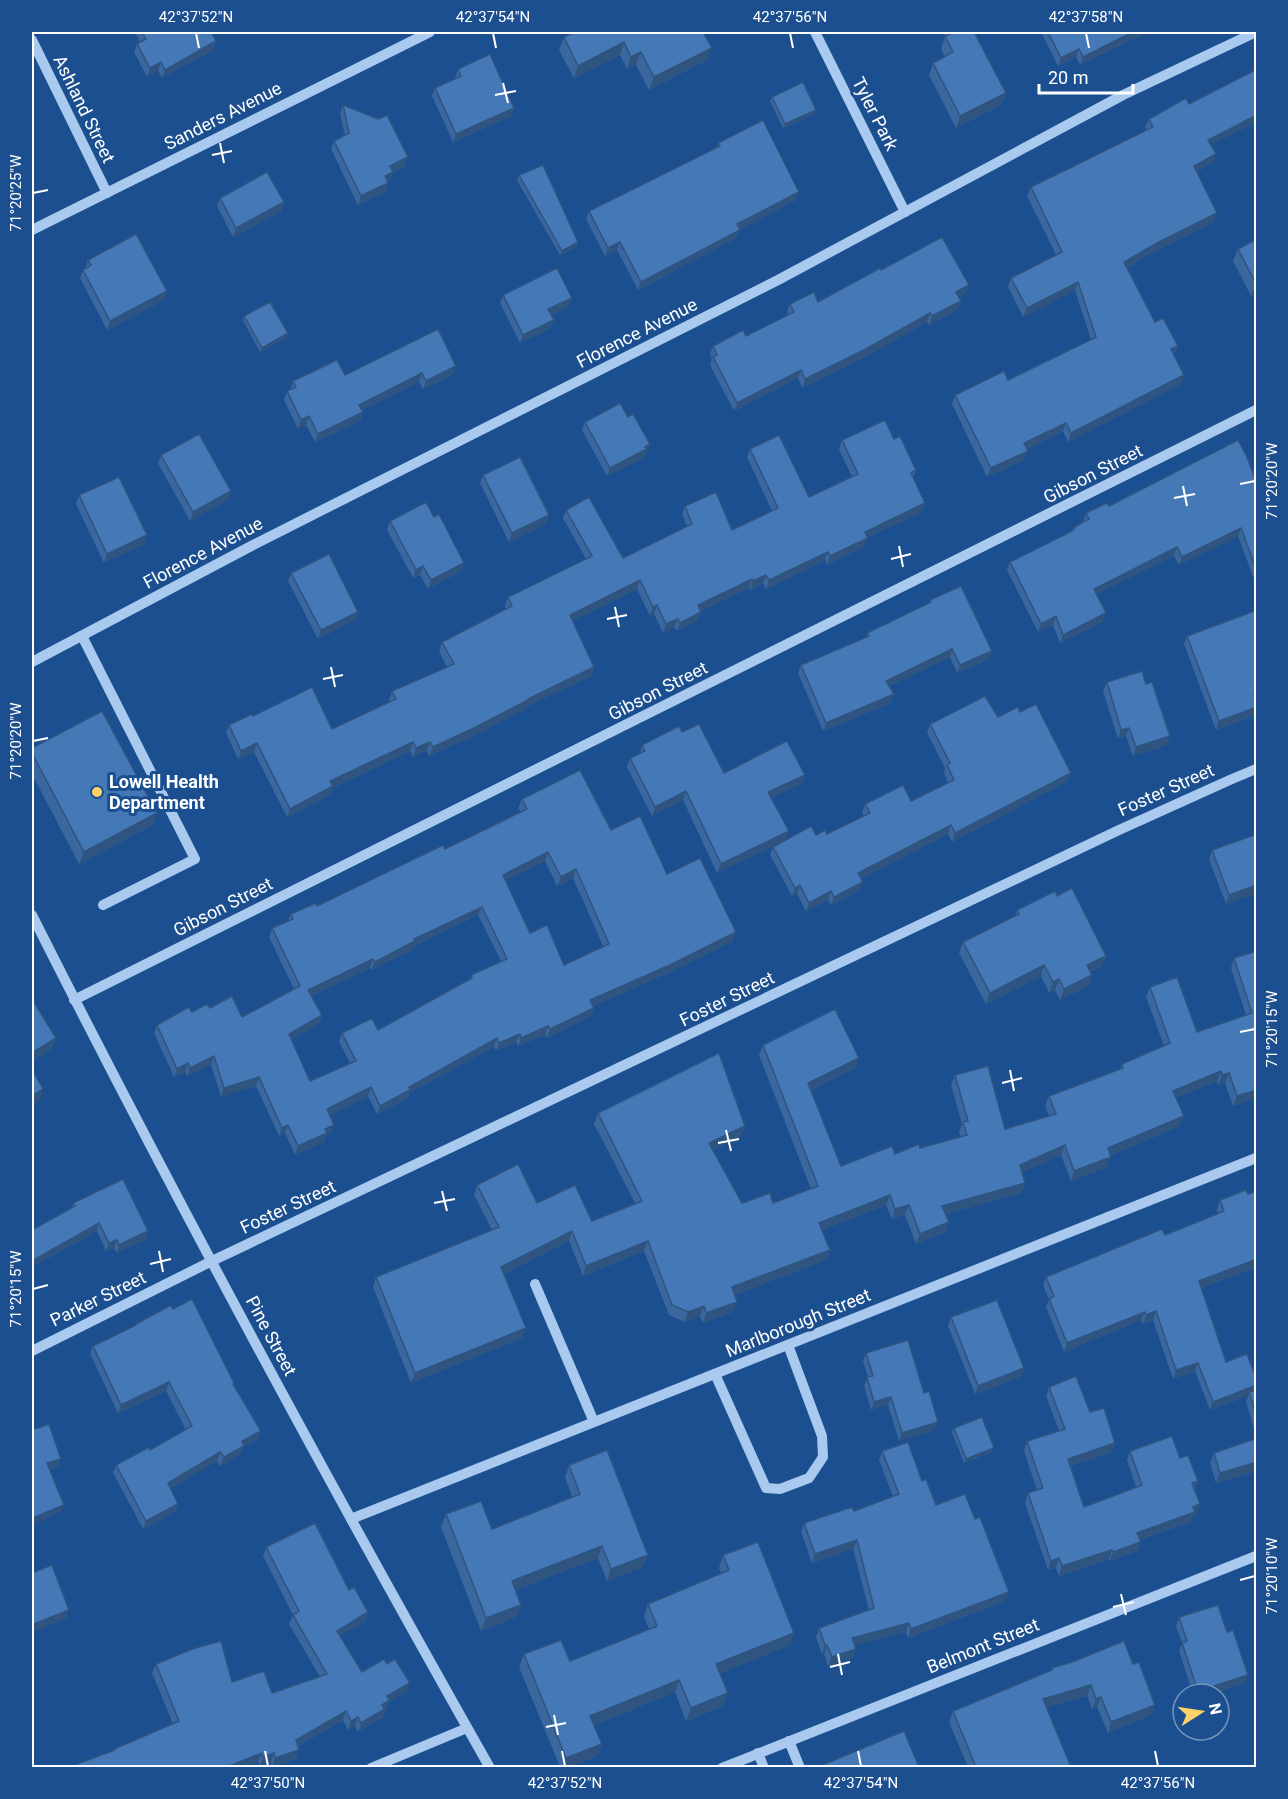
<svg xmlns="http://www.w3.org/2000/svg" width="1288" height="1799" font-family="Roboto,sans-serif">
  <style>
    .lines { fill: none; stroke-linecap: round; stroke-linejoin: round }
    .minor { stroke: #a9c9ee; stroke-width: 10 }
    .wall { fill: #3a679d; fill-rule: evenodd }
    .shaded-wall { fill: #305480 }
    .building { fill: #4478b7; stroke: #305480; stroke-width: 1.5; fill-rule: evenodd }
    .ticks { fill: none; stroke: #fff; stroke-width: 2 }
    .poi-dot { fill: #ffd166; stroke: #1b4f8f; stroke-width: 2 }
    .labels { text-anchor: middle; stroke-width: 6; stroke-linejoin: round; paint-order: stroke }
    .street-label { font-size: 18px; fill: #fff; stroke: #1b4f8f }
    .poi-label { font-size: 18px; font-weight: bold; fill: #fff; stroke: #1b4f8f; text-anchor: start }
    .neatline { fill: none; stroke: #fff; stroke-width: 2 }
    .ticks-label { font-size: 15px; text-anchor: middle; fill: #fff }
  </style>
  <rect width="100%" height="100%" fill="#1b4f8f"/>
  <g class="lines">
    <g class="minor">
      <polyline points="815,32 905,212"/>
      <polyline points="32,40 107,193"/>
      <polyline points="32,230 430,32"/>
      <polyline points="82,636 195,859 103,905"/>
      <polyline points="32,662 255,544 778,280 1123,95 1256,32"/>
      <path d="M32 915C177 1203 331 1487 490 1768"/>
      <polyline points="74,1000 1256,410"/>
      <polyline points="535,1284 594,1422"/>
      <polyline points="32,1351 212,1261 1119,830 1232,779 1256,769"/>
      <polyline points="715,1374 766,1488 780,1489 809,1478 823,1457 822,1436 788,1345"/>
      <polyline points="351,1519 1256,1158"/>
      <polyline points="789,1741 800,1768"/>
      <polyline points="758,1753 764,1768"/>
      <polyline points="371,1768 467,1728"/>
      <polyline points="722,1768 1256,1556"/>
    </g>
  </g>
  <g class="wall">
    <polygon points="135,32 211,32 216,41 213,50 162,78 158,70 147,77 134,52 137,44 140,42"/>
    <polygon points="575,32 707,60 649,90 636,65 627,69 620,55 574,78 559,50 564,37"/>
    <polygon points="943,32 975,32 1006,93 1001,105 956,128 929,75 933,63 945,57 941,49 945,36"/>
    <polygon points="1041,32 1147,32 1080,65 1076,57 1058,66"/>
    <polygon points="458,69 511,116 453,142 432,96 435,88 455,79 455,78"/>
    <polygon points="772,97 814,114 783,128 770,101"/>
    <polygon points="343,105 405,166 393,172 390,180 387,181 388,183 385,192 358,205 331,149 334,141 345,136 340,114"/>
    <polygon points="1149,119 1211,145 1213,163 1196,172 1214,222 1153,252 1127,268 1155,322 1178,346 1174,355 1184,375 1181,384 1068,442 1063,431 1027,449 1024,460 987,477 952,404 955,395 1008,380 1091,340 1075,290 1023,317 1008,287 1011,278 1056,255 1027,196 1031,187 1147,130 1145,127"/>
    <polygon points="718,143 796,200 739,230 736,238 638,290 617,250 605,256 586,219 589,211 717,147"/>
    <polygon points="519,175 578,242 576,247 560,255 517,180"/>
    <polygon points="220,198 284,202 281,211 233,237 217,206"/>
    <polygon points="1257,239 1257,293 1251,296 1233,261 1238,249"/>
    <polygon points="88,260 167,291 164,300 107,330 80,278 83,270 85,268"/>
    <polygon points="881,270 966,294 959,297 958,309 929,325 927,322 861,359 802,388 798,378 734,411 710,365 712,359 710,354 713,346 746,336 789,315 787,312 790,304 818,302"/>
    <polygon points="503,295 572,298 569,306 551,315 554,320 550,328 520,343 500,303"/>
    <polygon points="244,316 288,333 286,338 260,352 243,320"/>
    <polygon points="438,329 453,374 423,389 419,382 362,410 363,412 360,421 315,442 306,425 298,429 284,400 287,391 290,390 293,381 345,375"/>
    <polygon points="585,422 647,452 645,453 644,458 607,476 582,430"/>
    <polygon points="894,439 916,470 913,477 925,503 922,512 868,537 865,546 827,565 825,560 766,589 763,583 750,590 749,588 700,611 698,621 677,631 674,627 663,633 654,614 650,616 637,589 572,621 594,667 591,676 526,707 525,709 471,737 429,756 427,750 413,757 410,751 333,788 330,795 287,817 254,752 238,759 226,733 229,725 253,716 332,729 390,702 389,700 392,691 447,667 439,651 442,642 507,609 505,606 508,597 586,559 563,518 566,510 623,558 687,527 682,514 685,506 732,530 772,511 747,457 750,449 809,497 852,477 839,449 842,440"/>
    <polygon points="161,455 231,491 228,500 190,521 158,463"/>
    <polygon points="483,475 546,524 509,542 480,483"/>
    <polygon points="1257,484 1257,587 1238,536 1179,565 1174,556 1096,594 1103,621 1060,643 1053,625 1038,632 1007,570 1010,562 1072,531 1073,528 1083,522 1086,513 1109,506"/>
    <polygon points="79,495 144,544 104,563 76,504"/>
    <polygon points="434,517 464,563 461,571 428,589 420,575 413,578 387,530 390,521"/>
    <polygon points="291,573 355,620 318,639 288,581"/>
    <polygon points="930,600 992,651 989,659 957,673 950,657 889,686 891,703 823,731 798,673 801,665 866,637 867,633 929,603"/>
    <polygon points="1257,610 1257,710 1255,715 1216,730 1184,644 1187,636"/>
    <polygon points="1107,682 1146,684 1167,745 1133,756 1126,736 1118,739 1103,691"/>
    <polygon points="1020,712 1068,781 952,842 948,834 861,878 860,890 831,905 828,900 806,911 797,894 792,896 770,855 773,847 785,840 717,873 683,800 652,816 627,767 630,758 640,754 642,745 682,732 724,773 805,775 802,783 771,798 786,840 816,835 827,834 864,816 862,813 865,804 911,801 948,783 944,773 945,768 927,733 930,724 998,717"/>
    <polygon points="32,748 153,825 79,864 32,774"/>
    <path d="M522 799 611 830 667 874 733 941 666 974 593 1006 594 1008 591 1016 547 1038 545 1035 518 1046 516 1042 496 1051 494 1047 409 1093 407 1099 377 1114 368 1096 330 1115 331 1133 326 1135 324 1142 295 1155 285 1133 279 1136 256 1086 221 1097 211 1065 187 1076 185 1072 174 1077 154 1033 157 1025 192 1012 210 1008 242 1017 294 989 269 937 272 928 288 921 291 914 317 906 445 849 521 812 518 808ZM545 861 557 886 573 878 603 946 564 965 530 933 505 880ZM478 915 501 961 471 975 469 980 378 1030 342 1033 339 1042 350 1063 310 1081 291 1039 319 1024 322 1015 311 996 370 968 371 970 412 950 414 946Z"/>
    <polygon points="1257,834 1257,893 1226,904 1209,859 1212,850"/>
    <polygon points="1017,910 1102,967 1090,972 1092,975 1088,986 1060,1000 1055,990 1049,993 1041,976 986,1004 959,953 963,942 1015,916"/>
    <polygon points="1257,951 1257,1098 1233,1106 1225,1083 1218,1085 1217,1081 1176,1098 1180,1126 1111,1155 1107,1167 1071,1181 1061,1155 1022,1172 1022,1193 945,1214 949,1222 945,1232 916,1244 905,1215 892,1219 886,1205 822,1230 830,1250 826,1260 735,1295 733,1312 703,1323 700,1316 684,1322 669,1315 644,1251 583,1276 569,1241 504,1274 522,1338 411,1383 373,1287 376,1277 492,1230 474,1195 477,1185 592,1221 635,1203 594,1124 598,1113 745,1126 741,1136 713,1150 742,1203 773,1203 811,1189 759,1055 763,1045 859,1058 855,1068 811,1090 841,1166 920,1148 960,1137 959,1132 962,1124 951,1085 955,1075 1005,1129 1049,1116 1045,1106 1049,1096 1120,1069 1122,1064 1164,1046 1146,997 1150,987 1197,1032 1246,1015 1231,968 1234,958"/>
    <polygon points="1257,1191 1257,1267 1201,1288 1226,1362 1257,1380 1257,1438 1246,1402 1248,1396 1210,1410 1195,1371 1173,1379 1153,1320 1143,1324 1141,1320 1064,1352 1046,1307 1049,1300 1043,1285 1046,1277 1165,1235 1218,1214 1217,1209 1220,1200 1248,1194"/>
    <polygon points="73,1203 146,1239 117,1253 114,1248 106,1251 97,1231 32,1267 32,1230 71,1208"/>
    <polygon points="173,1309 234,1385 258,1439 243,1447 241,1454 220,1466 217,1461 170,1488 178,1504 175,1512 143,1529 113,1473 116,1465 150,1450 186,1430 166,1391 118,1413 90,1354 93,1346 135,1326 136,1324"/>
    <polygon points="951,1317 1021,1377 975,1394 948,1326"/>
    <polygon points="866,1353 935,1430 899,1441 888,1405 871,1410 864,1386 868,1377 863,1361"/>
    <polygon points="1049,1387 1090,1412 1115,1443 1112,1452 1071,1466 1084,1507 1136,1487 1127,1460 1130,1451 1180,1458 1198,1481 1195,1489 1200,1504 1197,1513 1194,1514 1191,1522 1140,1540 1141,1542 1137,1551 1110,1561 1109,1559 1059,1576 1056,1568 1048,1570 1025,1503 1028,1493 1037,1490 1024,1451 1027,1441 1059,1431 1046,1396"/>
    <polygon points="954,1428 992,1452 964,1463 952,1432"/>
    <polygon points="1257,1438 1257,1471 1216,1483 1210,1463 1214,1453"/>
    <polygon points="882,1451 922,1481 936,1505 1005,1601 908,1638 906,1632 855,1645 853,1658 828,1666 824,1654 822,1654 816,1637 819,1628 869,1610 853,1549 812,1563 801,1532 804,1523 854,1511 893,1497 879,1460"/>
    <polygon points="569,1465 648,1555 643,1567 607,1581 598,1558 515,1590 516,1617 481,1631 441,1527 446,1514 492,1529 572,1497 565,1477"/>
    <polygon points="266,1547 349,1590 368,1612 365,1621 340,1636 362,1672 387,1664 406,1692 389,1702 382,1718 358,1732 355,1726 348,1730 343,1720 298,1746 296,1759 272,1767 271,1762 260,1766 258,1762 246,1767 68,1767 114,1751 114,1749 173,1724 152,1673 156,1664 232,1682 272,1693 320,1677 289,1624 293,1615 263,1556"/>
    <polygon points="723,1555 794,1633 790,1645 720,1673 728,1693 723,1706 686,1721 675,1692 594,1725 602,1744 597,1756 569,1767 560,1767 519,1667 524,1654 570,1661 649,1629 644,1616 648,1604 721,1573 719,1568"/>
    <polygon points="1179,1617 1227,1632 1248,1675 1245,1683 1212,1694 1193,1694 1179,1651 1182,1643 1176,1626"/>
    <polygon points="1133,1664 1155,1705 1151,1715 1108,1733 1097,1707 1092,1709 1087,1696 1046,1707 1071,1767 968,1767 949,1722 953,1711 1051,1671 1052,1668"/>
  </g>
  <g class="shaded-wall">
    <polygon points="1133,32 1147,32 1080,65 1083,57"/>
    <polygon points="216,41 213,50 162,78 165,70"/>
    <polygon points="624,42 620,55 574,78 578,66"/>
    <polygon points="712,48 707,60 649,90 654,77"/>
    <polygon points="1079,49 1076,57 1058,66 1061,58"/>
    <polygon points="641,52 636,65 627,69 631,57"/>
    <polygon points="161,62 158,70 147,77 150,68"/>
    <polygon points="1006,93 1001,105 956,128 960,116"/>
    <polygon points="514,108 511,116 453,142 456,134"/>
    <polygon points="816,110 814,114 783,128 785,124"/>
    <polygon points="1257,115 1257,122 1205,148 1208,140"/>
    <polygon points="1216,154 1213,163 1190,175 1194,166"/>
    <polygon points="408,157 405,166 393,172 390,180 382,184 385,176 390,166"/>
    <polygon points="388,183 385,192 358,205 361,196"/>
    <polygon points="799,192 796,200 734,233 737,224"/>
    <polygon points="284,202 281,211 233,237 236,228"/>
    <polygon points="1217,213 1214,222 1153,252 1121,271 1124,262 1157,243"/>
    <polygon points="740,230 736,238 638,290 641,282"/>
    <polygon points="578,242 576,247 560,255 562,251"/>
    <polygon points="620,242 617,250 605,256 608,248"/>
    <polygon points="1078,282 1075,290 1023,317 1027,308"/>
    <polygon points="1257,283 1257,293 1251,296 1256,284"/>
    <polygon points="969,285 966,294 953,300 956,292"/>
    <polygon points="167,291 164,300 107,330 110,321"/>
    <polygon points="572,298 569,306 545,318 548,309"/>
    <polygon points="961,301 958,309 929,325 932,316"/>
    <polygon points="930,313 927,322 861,359 802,388 805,379"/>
    <polygon points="554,320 550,328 520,343 523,335"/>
    <polygon points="288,333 286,338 260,352 262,348"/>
    <polygon points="1178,346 1174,354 1168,358 1171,349"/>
    <polygon points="456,366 453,374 423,389 426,381"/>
    <polygon points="801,370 798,378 734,411 737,403"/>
    <polygon points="422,373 419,382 356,413 359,405"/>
    <polygon points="1184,375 1181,384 1068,442 1071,433"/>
    <polygon points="363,412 360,421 315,442 318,434"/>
    <polygon points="309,416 306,425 298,429 301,420"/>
    <polygon points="1066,423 1063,431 1021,452 1024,443"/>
    <polygon points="650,444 644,458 607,476 610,468"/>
    <polygon points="1028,451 1024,460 987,477 991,468"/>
    <polygon points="231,491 228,500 190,521 193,512"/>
    <polygon points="925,503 922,512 862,540 865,532"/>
    <polygon points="549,515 546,524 509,542 512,533"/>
    <polygon points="1241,528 1238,536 1179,565 1182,557"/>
    <polygon points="147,535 144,544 104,563 107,554"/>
    <polygon points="868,538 865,546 827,565 830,556"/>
    <polygon points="1177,547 1174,556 1091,597 1094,589"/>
    <polygon points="828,552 825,560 766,589 769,580"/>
    <polygon points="464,563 461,571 428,589 431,580"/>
    <polygon points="423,566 420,575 413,578 416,570"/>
    <polygon points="766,575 763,583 750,590 753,581"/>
    <polygon points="752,579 749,588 695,614 698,605"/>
    <polygon points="640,580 637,589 566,624 570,615"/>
    <polygon points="657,605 654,614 650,616 653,607"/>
    <polygon points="358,612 355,620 318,639 321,630"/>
    <polygon points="701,612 698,621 677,631 680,623"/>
    <polygon points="1106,613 1103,621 1060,643 1063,635"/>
    <polygon points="1056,616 1053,625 1038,632 1041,624"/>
    <polygon points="678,619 674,627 663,633 666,624"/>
    <polygon points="952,649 950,657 883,689 886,681"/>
    <polygon points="992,651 989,659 957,673 960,665"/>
    <polygon points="594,667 591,676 526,707 525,709 471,737 429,756 433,747"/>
    <polygon points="894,694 891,703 823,731 826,723"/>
    <polygon points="1257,707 1255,715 1216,730 1219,721"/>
    <polygon points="1129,728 1126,736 1118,739 1121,730"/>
    <polygon points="1170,736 1167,745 1133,756 1136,747"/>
    <polygon points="413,742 410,751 333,788 330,795 287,817 290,809 330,781"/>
    <polygon points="430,742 427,750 413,757 416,748"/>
    <polygon points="257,743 254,752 238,759 241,751"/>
    <polygon points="1071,773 1068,781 952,842 955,833"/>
    <polygon points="805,775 802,783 765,801 768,792"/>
    <polygon points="686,791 683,800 652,816 655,807"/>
    <polygon points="157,813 153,825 79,864 84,852"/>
    <polygon points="951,825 948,834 855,881 858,873"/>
    <polygon points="789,831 786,840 717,873 721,864"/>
    <polygon points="548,852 545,861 499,883 503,875"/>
    <polygon points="576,869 573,878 557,886 561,877"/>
    <polygon points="863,882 860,890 831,905 834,897"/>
    <polygon points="800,885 797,894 792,896 795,888"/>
    <polygon points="1257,885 1257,893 1226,904 1229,895"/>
    <polygon points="831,891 828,900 806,911 809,903"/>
    <polygon points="482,907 478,915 414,946 412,950 371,970 375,962 414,939"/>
    <polygon points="736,932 733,941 666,974 587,1009 590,1000"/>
    <polygon points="1106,956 1102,967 1083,976 1087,965"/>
    <polygon points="373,959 370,968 305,999 308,990"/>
    <polygon points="1044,965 1041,976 986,1004 990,993"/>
    <polygon points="1092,975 1088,986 1060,1000 1064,989"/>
    <polygon points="1059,979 1055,990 1049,993 1053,982"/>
    <polygon points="594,1008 591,1016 547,1038 550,1029"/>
    <polygon points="322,1015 319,1024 286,1042 289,1034"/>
    <polygon points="548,1026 545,1035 518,1046 521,1038"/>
    <polygon points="520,1034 516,1042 496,1051 499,1043"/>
    <polygon points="56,1038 52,1049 32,1061 32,1053"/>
    <polygon points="497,1038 494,1047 409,1093 407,1099 377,1114 380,1106 409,1087"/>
    <polygon points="214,1056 211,1065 187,1076 190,1068"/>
    <polygon points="859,1058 855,1068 805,1093 808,1083"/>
    <polygon points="188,1063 185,1072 174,1077 177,1069"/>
    <polygon points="1221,1071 1217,1081 1169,1101 1173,1091"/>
    <polygon points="1229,1073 1225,1083 1218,1085 1222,1075"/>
    <polygon points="259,1077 256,1086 221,1097 224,1088"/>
    <polygon points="371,1087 368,1096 324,1118 327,1109"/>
    <polygon points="43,1089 40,1100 32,1105 32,1096"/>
    <polygon points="1257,1090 1257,1098 1233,1106 1237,1096"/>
    <polygon points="1184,1116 1180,1126 1104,1158 1108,1148"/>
    <polygon points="288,1125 285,1133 279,1136 282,1128"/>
    <polygon points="334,1125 331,1133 326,1135 324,1142 295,1155 298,1146 325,1129"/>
    <polygon points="745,1126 741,1136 706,1154 709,1143"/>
    <polygon points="1065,1145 1061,1155 1017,1175 1020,1165"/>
    <polygon points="1111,1157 1107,1167 1071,1181 1074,1171"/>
    <polygon points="1025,1183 1022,1193 938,1216 942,1206"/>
    <polygon points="890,1195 886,1205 816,1233 819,1223"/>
    <polygon points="909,1205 905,1215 892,1219 895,1209"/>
    <polygon points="949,1222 945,1232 916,1244 920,1234"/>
    <polygon points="99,1223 97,1231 32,1267 32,1261"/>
    <polygon points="148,1231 146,1239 117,1253 119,1245"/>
    <polygon points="572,1231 569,1241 498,1277 501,1267"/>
    <polygon points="117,1240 114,1248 106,1251 109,1243"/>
    <polygon points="648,1241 644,1251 583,1276 586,1266"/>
    <polygon points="830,1250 826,1260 728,1298 732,1287"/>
    <polygon points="1257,1259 1257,1267 1196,1290 1199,1281"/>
    <polygon points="737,1302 733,1312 703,1323 706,1313"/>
    <polygon points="704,1306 700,1316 684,1322 688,1312"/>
    <polygon points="1156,1311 1153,1320 1143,1324 1146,1315"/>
    <polygon points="1145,1312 1141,1320 1064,1352 1067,1343"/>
    <polygon points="526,1328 522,1338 411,1383 415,1373"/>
    <polygon points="1198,1363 1195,1371 1173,1379 1176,1370"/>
    <polygon points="1024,1368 1021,1377 975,1394 978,1386"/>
    <polygon points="169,1382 166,1391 118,1413 121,1405"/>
    <polygon points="1257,1385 1257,1389 1249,1392 1248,1396 1210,1410 1213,1402"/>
    <polygon points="891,1397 888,1405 871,1410 874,1402"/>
    <polygon points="938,1422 935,1430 899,1441 902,1433"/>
    <polygon points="261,1431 258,1439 243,1447 241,1454 220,1466 224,1457 242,1441"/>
    <polygon points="1115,1443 1112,1452 1065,1468 1068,1459"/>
    <polygon points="994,1448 992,1452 964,1463 966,1459"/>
    <polygon points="220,1452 217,1461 165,1492 168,1483"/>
    <polygon points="61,1459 58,1467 44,1471 47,1463"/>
    <polygon points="1257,1462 1257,1471 1216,1483 1220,1473"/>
    <polygon points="1198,1481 1194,1490 1192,1483"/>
    <polygon points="178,1504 175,1512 143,1529 146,1521"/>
    <polygon points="1200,1504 1197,1513 1194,1514 1191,1522 1134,1542 1137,1533"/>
    <polygon points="64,1505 61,1512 32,1525 33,1518"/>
    <polygon points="857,1540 853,1549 812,1563 815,1554"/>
    <polygon points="1141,1542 1137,1551 1110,1561 1113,1552"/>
    <polygon points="602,1546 598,1558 507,1593 512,1581"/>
    <polygon points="1112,1550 1109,1559 1059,1576 1062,1566"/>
    <polygon points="648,1555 643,1567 607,1581 611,1569"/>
    <polygon points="1059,1558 1056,1568 1048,1570 1051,1561"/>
    <polygon points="1009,1592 1005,1601 908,1638 911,1629"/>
    <polygon points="521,1605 516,1617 481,1631 486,1618"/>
    <polygon points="69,1610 66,1619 32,1632 34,1624"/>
    <polygon points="368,1612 365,1621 333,1640 337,1631"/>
    <polygon points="909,1623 906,1632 849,1647 852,1638"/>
    <polygon points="794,1633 790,1645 712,1677 716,1664"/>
    <polygon points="825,1645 827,1645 824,1654 822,1654"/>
    <polygon points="856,1649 853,1658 828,1666 832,1657"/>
    <polygon points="1248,1675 1245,1683 1212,1694 1197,1694 1198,1691"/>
    <polygon points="679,1680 675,1692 586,1728 590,1716"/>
    <polygon points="410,1683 406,1692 389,1702 382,1718 358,1732 361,1723 382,1705 387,1696"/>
    <polygon points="1091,1685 1087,1696 1039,1710 1043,1699"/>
    <polygon points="728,1693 723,1706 686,1721 691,1708"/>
    <polygon points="1101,1697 1097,1707 1092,1709 1096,1699"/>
    <polygon points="1155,1705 1151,1715 1108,1733 1111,1722"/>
    <polygon points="346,1711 343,1720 292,1749 296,1740"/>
    <polygon points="358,1717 355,1726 348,1730 351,1721"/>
    <polygon points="602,1744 597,1756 569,1767 562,1767 566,1758"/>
    <polygon points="299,1750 296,1759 272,1767 275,1758"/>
    <polygon points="262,1753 258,1762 246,1767 227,1767"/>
    <polygon points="274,1753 271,1762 260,1766 263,1757"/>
  </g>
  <g class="building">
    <polygon points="142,32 211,32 216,41 165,70 161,62 150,68 137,44 146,39"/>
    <polygon points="575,32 703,32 712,48 654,77 641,52 631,57 624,42 578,66 564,37"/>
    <polygon points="955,32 974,32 1006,93 960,116 933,63 953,52 945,36"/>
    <polygon points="1048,32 1133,32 1083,57 1079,49 1061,58"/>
    <polygon points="490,54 514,108 456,134 435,88 461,76 458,69"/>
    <polygon points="1257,69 1257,115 1208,140 1216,154 1194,166 1217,213 1157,243 1124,262 1155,322 1163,318 1178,346 1171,349 1184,375 1071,433 1066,423 1024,443 1028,451 991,468 955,395 1004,371 1008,380 1096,337 1078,282 1027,308 1011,278 1062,252 1031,187 1153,127 1149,119 1186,98 1189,104"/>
    <polygon points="803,82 816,110 785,124 772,97"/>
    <polygon points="343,105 378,119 387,115 408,157 390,166 393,172 385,176 388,183 361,196 334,141 349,133"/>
    <polygon points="763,120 799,192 737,224 740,230 641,282 620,242 608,248 589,211 720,146 718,143"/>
    <polygon points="543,165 578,242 562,251 519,175"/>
    <polygon points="267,172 284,202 236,228 220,198"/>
    <polygon points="136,234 167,291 110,321 83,270 91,265 88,260"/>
    <polygon points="942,237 969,285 956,292 961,301 932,316 930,313 864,350 805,379 801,370 737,403 713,357 717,355 713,346 743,330 746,336 794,312 790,304 814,292 818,302 880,268 881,270"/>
    <polygon points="1257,239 1257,283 1256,284 1238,249"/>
    <polygon points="557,268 572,298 548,309 554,320 523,335 503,295"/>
    <polygon points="270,302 288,333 262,348 244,316"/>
    <polygon points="438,329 456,366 426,381 422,373 359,405 363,412 318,434 309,416 301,420 287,391 296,387 293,381 337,360 345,375"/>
    <polygon points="620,403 628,417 633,414 650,444 645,447 647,449 610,468 585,422"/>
    <polygon points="885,420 894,439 900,436 916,470 911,473 925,503 865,532 868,538 830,556 828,552 769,580 766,575 753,581 752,579 698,605 701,612 680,623 678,619 666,624 657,605 653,607 640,580 570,615 594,667 528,699 528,700 474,728 433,747 430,742 416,748 413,742 330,781 333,786 290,809 257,743 241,751 229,725 252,714 253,716 312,687 332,729 396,699 392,691 454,664 442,642 512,606 508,597 592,556 566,510 589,497 623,558 692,524 685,506 716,492 732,530 778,508 750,449 779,435 809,497 858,474 842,440"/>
    <polygon points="199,434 231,491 193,512 161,455"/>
    <polygon points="1238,440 1247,457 1257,484 1257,571 1241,528 1182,557 1177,547 1094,589 1106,613 1063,635 1056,616 1041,624 1010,562 1074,530 1073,528 1089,519 1086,513 1107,503 1109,506"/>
    <polygon points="520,457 549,515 512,533 483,475"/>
    <polygon points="119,477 147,535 107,554 79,495"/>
    <polygon points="426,502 434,517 439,514 464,563 431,580 423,566 416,570 390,521"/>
    <polygon points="329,554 358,612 321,630 291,573"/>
    <polygon points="961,586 992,651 960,665 952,649 886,681 894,694 826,723 801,665 869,636 867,633 931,602 930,600"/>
    <polygon points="1257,610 1257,694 1254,695 1257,703 1257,707 1219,721 1187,636"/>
    <polygon points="1142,671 1146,684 1152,682 1170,736 1136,747 1129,728 1121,730 1107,682"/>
    <polygon points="985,696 998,717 1018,707 1020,712 1036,704 1071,773 955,833 951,825 858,873 863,882 834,897 831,891 809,903 800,885 795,888 773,847 811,826 816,835 825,830 827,834 870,813 865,804 903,785 911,801 954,780 947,765 950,763 930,724"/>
    <polygon points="102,711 157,813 84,852 32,753 32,748"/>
    <polygon points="699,724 724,773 787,741 805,775 768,792 789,831 721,864 686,791 655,807 630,758 645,751 642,745 679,726 682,732"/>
    <path d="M580 770 611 830 640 816 667 874 700 858 736 932 670 965 590 1000 594 1008 550 1029 548 1026 521 1038 520 1034 499 1043 497 1038 409 1087 410 1090 380 1106 371 1087 327 1109 334 1125 325 1129 327 1133 298 1146 288 1125 282 1128 259 1077 224 1088 214 1056 190 1068 188 1063 177 1069 157 1025 189 1007 192 1012 207 1004 210 1008 232 996 242 1017 300 986 272 928 293 919 291 914 316 903 317 906 443 845 445 849 527 809 522 799ZM548 852 561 877 576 869 609 944 564 965 547 925 530 933 503 875ZM482 907 507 959 471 975 472 978 378 1030 372 1018 342 1033 356 1061 310 1081 289 1034 322 1015 308 990 373 959 375 962 415 941 414 939Z"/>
    <polygon points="1257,834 1257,885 1229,895 1212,850"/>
    <polygon points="1072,888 1106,956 1087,965 1092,975 1064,989 1059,979 1053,982 1044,965 990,993 963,942 1019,914 1017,910 1055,891 1057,896"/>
    <polygon points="1257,951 1257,1090 1237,1096 1229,1073 1222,1075 1221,1071 1173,1091 1184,1116 1108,1148 1111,1157 1074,1171 1065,1145 1020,1165 1025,1183 942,1206 949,1222 920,1234 909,1205 895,1209 890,1195 819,1223 830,1250 732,1287 737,1302 706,1313 704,1306 688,1312 672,1305 648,1241 586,1266 572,1231 501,1267 526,1328 415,1373 376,1277 499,1227 477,1185 518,1164 537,1203 575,1185 592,1221 642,1201 598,1113 719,1053 745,1126 709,1143 742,1203 770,1193 773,1203 818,1186 763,1045 835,1009 859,1058 808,1083 841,1166 892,1146 895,1154 919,1144 920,1148 967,1135 963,1122 968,1121 955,1075 988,1066 1005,1129 1056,1114 1049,1096 1123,1068 1122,1064 1170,1043 1150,987 1177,977 1197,1032 1252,1013 1234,958"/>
    <polygon points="32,999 56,1038 32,1053"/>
    <polygon points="32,1069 43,1089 32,1096"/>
    <polygon points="123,1179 148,1231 119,1245 117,1240 109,1243 99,1223 32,1261 32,1230 75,1206 73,1203"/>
    <polygon points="1246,1190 1248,1194 1257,1191 1257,1259 1199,1281 1226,1362 1247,1354 1257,1380 1257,1385 1213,1402 1198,1363 1176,1370 1156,1311 1146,1315 1145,1312 1067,1343 1049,1299 1054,1296 1046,1277 1162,1229 1165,1235 1224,1211 1220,1200"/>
    <polygon points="192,1299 234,1383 233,1384 261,1431 242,1441 244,1446 224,1457 220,1452 168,1483 178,1504 146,1521 116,1465 149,1447 150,1450 192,1426 169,1382 121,1405 93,1346 136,1325 136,1324 171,1305 173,1309"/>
    <polygon points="997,1300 1024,1368 978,1386 951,1317"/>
    <polygon points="908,1340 924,1393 929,1391 938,1422 902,1433 891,1397 874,1402 867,1377 873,1376 866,1353"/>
    <polygon points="1076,1376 1090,1412 1104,1408 1115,1443 1068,1459 1084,1507 1142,1485 1130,1451 1172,1436 1180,1458 1188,1455 1198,1481 1192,1483 1200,1504 1193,1507 1195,1512 1137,1533 1141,1542 1113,1552 1112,1550 1062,1566 1059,1558 1051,1561 1028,1493 1043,1488 1027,1441 1065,1429 1049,1387"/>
    <polygon points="1257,1390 1257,1416 1249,1392"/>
    <polygon points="982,1417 994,1448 966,1459 954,1428"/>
    <polygon points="49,1424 61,1459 47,1463 64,1505 33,1518 32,1515 32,1430"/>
    <polygon points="1257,1438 1257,1462 1220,1473 1214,1453"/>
    <polygon points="908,1442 922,1481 926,1479 936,1505 965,1494 975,1519 980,1517 1009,1592 911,1629 909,1623 852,1638 856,1649 832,1657 827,1645 825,1645 819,1628 874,1608 857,1540 815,1554 804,1523 852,1507 854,1511 899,1494 882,1451"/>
    <polygon points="607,1450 648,1555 611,1569 602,1546 512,1581 521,1605 486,1618 446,1514 481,1501 492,1529 580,1494 569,1465"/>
    <polygon points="315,1523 349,1590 354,1587 368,1612 337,1631 362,1672 384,1659 387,1664 395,1659 410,1683 387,1696 390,1700 382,1705 385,1709 361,1723 358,1717 351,1721 346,1711 296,1740 299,1750 275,1758 274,1753 263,1757 262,1753 227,1767 69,1767 115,1750 114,1749 179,1721 156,1664 192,1649 221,1641 232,1682 264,1671 272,1693 327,1674 293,1615 299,1611 266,1547"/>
    <polygon points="758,1542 794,1633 716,1664 728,1693 691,1708 679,1680 590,1716 602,1744 566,1758 524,1654 561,1640 570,1661 657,1626 648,1604 729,1570 723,1555"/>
    <polygon points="52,1565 69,1610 34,1624 32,1619 32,1573"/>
    <polygon points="1218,1605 1227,1632 1233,1630 1248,1675 1198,1691 1182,1643 1187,1641 1179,1617"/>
    <polygon points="1124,1641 1133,1664 1139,1662 1155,1705 1111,1722 1101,1697 1096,1699 1091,1685 1043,1699 1071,1767 976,1767 953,1711 1052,1670 1052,1668 1072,1662"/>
    <polygon points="904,1731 919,1767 821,1767 820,1766"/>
  </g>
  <path class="ticks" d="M196 33 199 48M493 33 496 48M790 33 793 48M1086 33 1089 48M503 83 508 103M495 95 516 91M220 143 224 163M212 155 232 151M33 193 48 190M1240 484 1255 481M1183 486 1187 506M1174 498 1195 494M899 546 903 567M891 559 911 554M615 607 619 627M607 619 627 615M331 667 335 687M323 679 343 675M33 741 48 738M1240 1032 1255 1029M1010 1070 1014 1091M1002 1083 1022 1078M726 1130 731 1151M718 1143 739 1139M442 1191 447 1211M434 1203 455 1199M159 1251 163 1272M150 1264 171 1259M33 1289 48 1285M1240 1580 1255 1576M1121 1594 1126 1615M1113 1607 1134 1602M838 1654 842 1675M830 1667 850 1662M554 1715 558 1735M546 1727 566 1723M265 1751 268 1766M562 1751 565 1766M858 1751 861 1766M1155 1751 1158 1766"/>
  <circle class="poi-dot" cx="97" cy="792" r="6"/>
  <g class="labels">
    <g class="street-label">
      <text transform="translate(84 109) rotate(64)" y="6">Ashland Street</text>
      <text transform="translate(875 114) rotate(63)" y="6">Tyler Park</text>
      <text transform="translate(223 116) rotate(-27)" y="6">Sanders Avenue</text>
      <text transform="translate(637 333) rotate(-27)" y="6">Florence Avenue</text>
      <text transform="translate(1093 474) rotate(-27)" y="6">Gibson Street</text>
      <text transform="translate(203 553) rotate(-28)" y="6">Florence Avenue</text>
      <text transform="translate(658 691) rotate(-27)" y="6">Gibson Street</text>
      <text transform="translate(1166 790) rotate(-24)" y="6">Foster Street</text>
      <text transform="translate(223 907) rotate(-27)" y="6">Gibson Street</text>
      <text transform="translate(727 999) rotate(-26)" y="6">Foster Street</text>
      <text transform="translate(288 1207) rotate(-25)" y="6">Foster Street</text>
      <text transform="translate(98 1299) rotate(-26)" y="6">Parker Street</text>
      <text transform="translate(798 1323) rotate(-22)" y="6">Marlborough Street</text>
      <text transform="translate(271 1336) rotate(62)" y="6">Pine Street</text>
      <text transform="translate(983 1646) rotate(-22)" y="6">Belmont Street</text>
    </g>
    <g class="poi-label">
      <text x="109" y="788">Lowell Health<tspan x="109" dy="21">Department</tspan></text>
    </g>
  </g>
  <rect width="1288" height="1799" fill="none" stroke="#1b4f8f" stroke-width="66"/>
  <g transform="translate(1201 1712) rotate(78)"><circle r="28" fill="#1b4f8f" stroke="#7695bc" stroke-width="1.5"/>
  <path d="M0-4.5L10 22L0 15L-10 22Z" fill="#ffd166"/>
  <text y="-9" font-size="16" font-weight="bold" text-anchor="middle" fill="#ffffff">N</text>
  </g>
  <path d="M1039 84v9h94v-9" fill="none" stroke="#ffffff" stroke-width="3"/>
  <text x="1048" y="84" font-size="18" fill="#ffffff" stroke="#1b4f8f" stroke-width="4.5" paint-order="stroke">20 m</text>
  <rect x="33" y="33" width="1222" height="1733" class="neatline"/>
  <g class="ticks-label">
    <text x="196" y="22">42°37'52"N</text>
    <text x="493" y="22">42°37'54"N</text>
    <text x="790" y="22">42°37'56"N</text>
    <text x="1086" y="22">42°37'58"N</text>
    <text transform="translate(16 193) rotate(-90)" y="5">71°20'25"W</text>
    <text transform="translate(1272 481) rotate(-90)" y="5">71°20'20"W</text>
    <text transform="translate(16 741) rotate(-90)" y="5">71°20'20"W</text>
    <text transform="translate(1272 1029) rotate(-90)" y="5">71°20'15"W</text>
    <text transform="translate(16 1289) rotate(-90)" y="5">71°20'15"W</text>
    <text transform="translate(1272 1576) rotate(-90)" y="5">71°20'10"W</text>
    <text x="268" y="1788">42°37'50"N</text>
    <text x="565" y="1788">42°37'52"N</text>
    <text x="861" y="1788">42°37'54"N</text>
    <text x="1158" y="1788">42°37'56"N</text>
  </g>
</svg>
